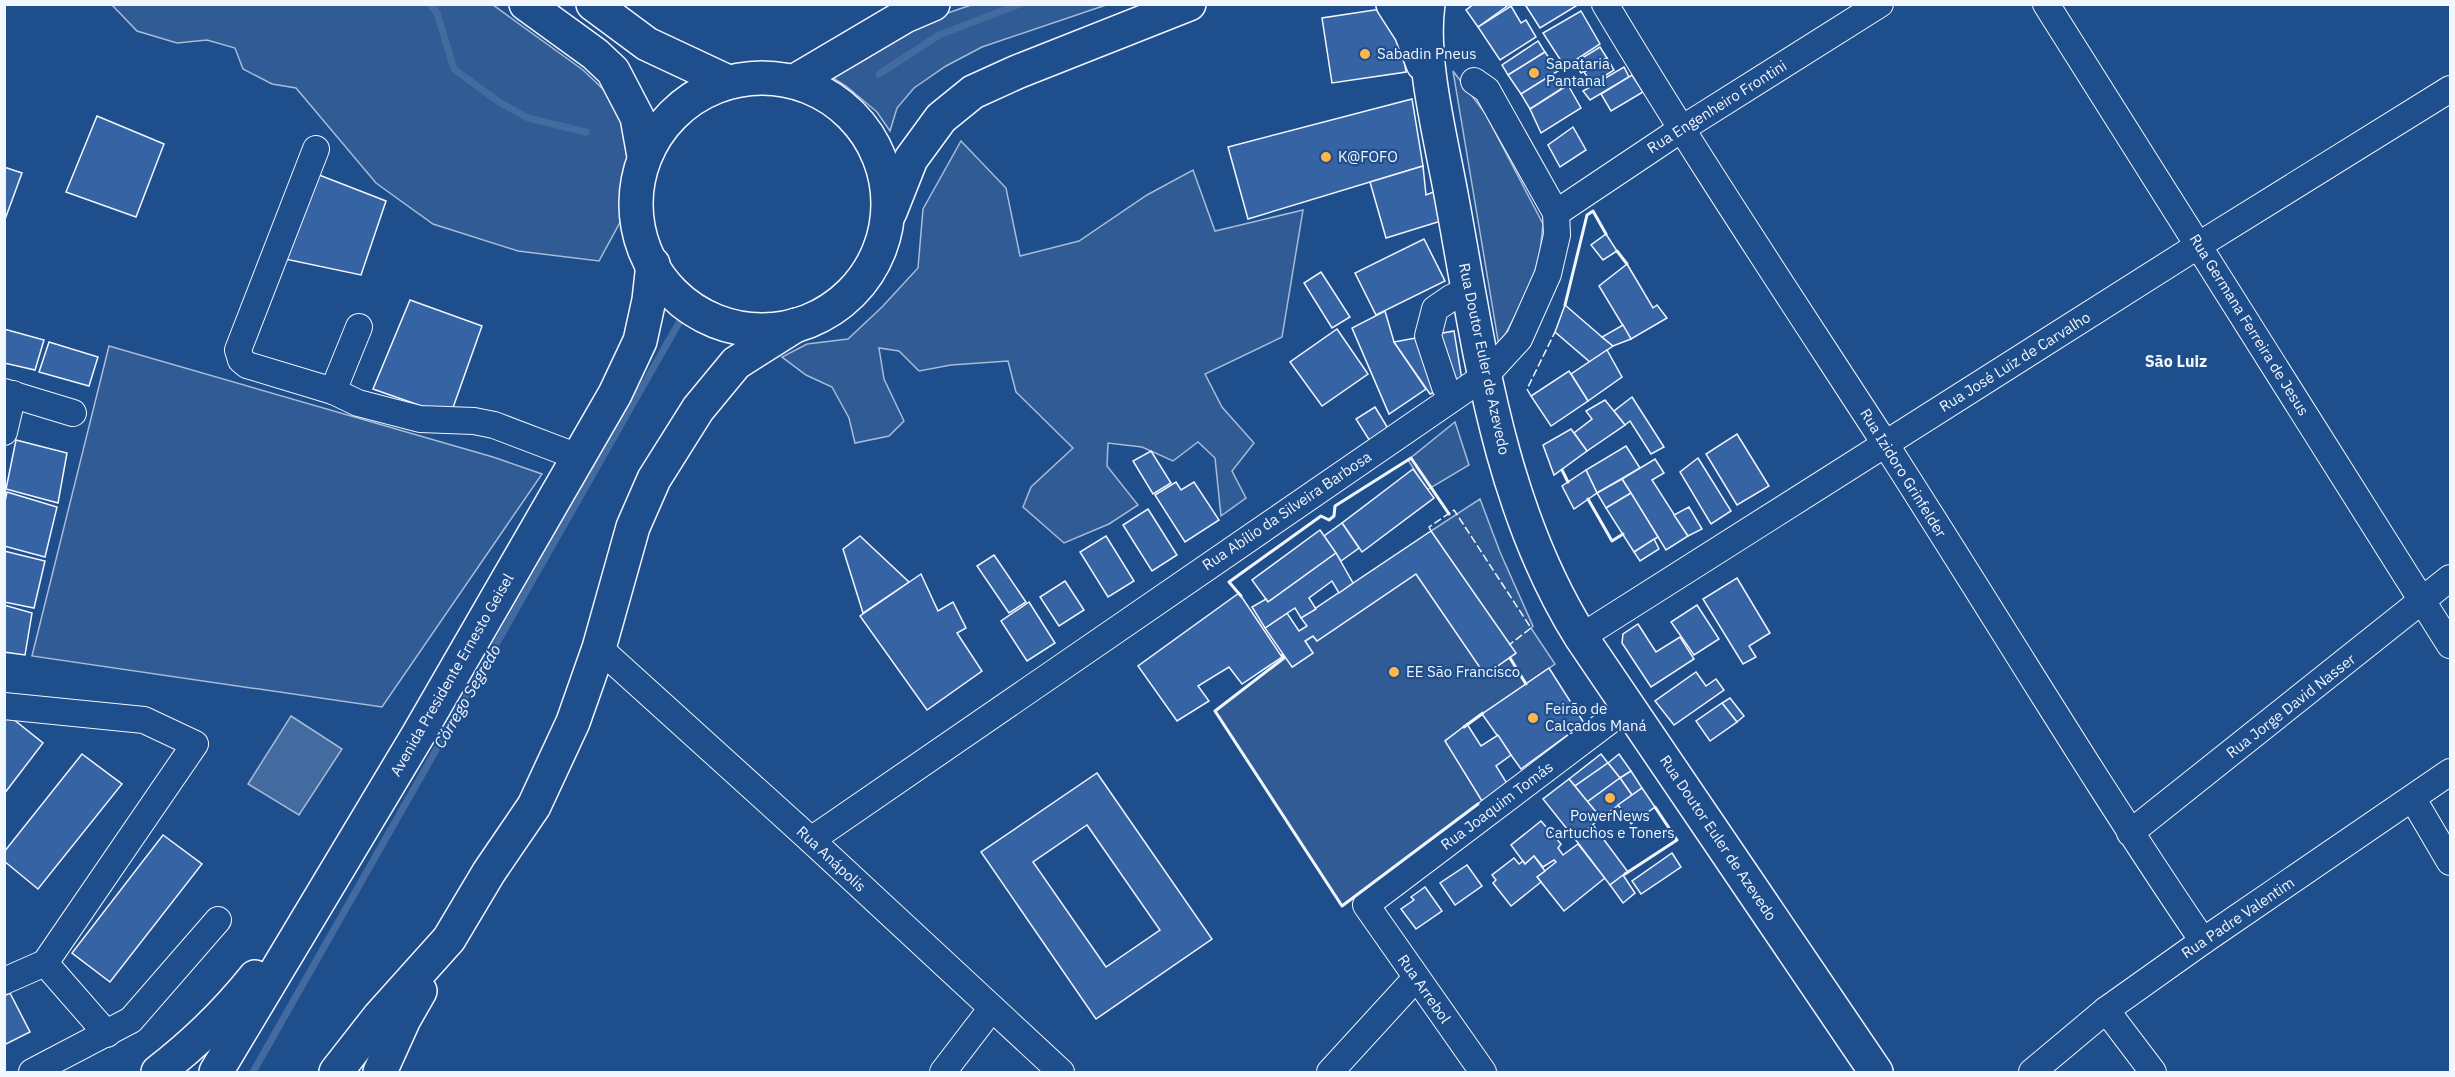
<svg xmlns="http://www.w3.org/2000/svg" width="2455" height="1077" font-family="'IBM Plex Sans',sans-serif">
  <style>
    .built { fill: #305b95; stroke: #a8bbd7; stroke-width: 1.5 }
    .water { fill: #446ba0; stroke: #a8bbd7; stroke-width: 1.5 }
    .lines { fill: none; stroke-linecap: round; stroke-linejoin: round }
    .stream { stroke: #446ba0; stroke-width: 7 }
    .building { fill: #3563a3; stroke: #f2f6ff; stroke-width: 1.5; fill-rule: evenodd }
    .minor-casing { stroke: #f2f6ff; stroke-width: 28 }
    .major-casing { stroke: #f2f6ff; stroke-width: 36 }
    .minor { stroke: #1f4e8c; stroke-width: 26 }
    .major { stroke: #1f4e8c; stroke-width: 33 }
    .fence { stroke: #f2f6ff; stroke-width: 1.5; stroke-dasharray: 8 3; stroke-linecap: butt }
    .wall { stroke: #f2f6ff; stroke-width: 3 }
    .poi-dot { fill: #ffb74d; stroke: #1f4e8c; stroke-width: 2 }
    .labels { text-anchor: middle; stroke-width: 4.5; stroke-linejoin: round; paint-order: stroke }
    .poi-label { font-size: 15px; fill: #f2f6ff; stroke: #1f4e8c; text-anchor: start }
    .street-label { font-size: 15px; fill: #f2f6ff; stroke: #1f4e8c }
    .neighbourhood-label { font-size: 16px; font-weight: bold; fill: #f2f6ff; stroke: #1f4e8c }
    .water-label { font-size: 16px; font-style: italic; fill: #f2f6ff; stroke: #1f4e8c }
  </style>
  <rect width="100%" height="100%" fill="#1f4e8c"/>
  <g class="built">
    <polygon points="112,5 493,5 583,70 605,91 633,135 628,168 624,215 599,261 518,251 433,224 376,183 296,88 272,84 243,69 235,48 207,40 177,43 137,31"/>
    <polygon points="971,5 1106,5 982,47 946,66 914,88 897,108 890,131 877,112 846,86 822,71 910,26"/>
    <polygon points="1453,71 1485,113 1543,224 1540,252 1531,286 1499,346"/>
    <polygon points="961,141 1006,188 1020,256 1079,241 1147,195 1193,170 1215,231 1303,210 1282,337 1205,374 1222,407 1254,443 1232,471 1246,498 1221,516 1215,458 1198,442 1173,461 1142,447 1108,443 1107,466 1138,505 1109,524 1064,543 1023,507 1031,487 1073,448 1016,392 1008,361 951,365 919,371 899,351 879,348 884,379 904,421 889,436 855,443 849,418 832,387 806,375 782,357 807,344 848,339 882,307 918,268 923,209"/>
    <polygon points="109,346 493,457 542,474 382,707 32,656"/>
    <polygon points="1455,422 1469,465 1427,490 1408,460"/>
    <polygon points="1480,499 1500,552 1533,626 1531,628 1555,664 1446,740 1482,801 1342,906 1215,711 1286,657 1293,667 1313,653 1305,641 1313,636 1317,641 1416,574 1485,674 1515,654 1431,531"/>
  </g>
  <polygon class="water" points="291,716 342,749 299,815 248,784"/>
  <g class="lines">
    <g class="stream">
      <polyline points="430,4 437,13 454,69 499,102 528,118 586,132"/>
      <polyline points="879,74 939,35 1020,4"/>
      <polyline points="253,1072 681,319"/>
    </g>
  </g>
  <g class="building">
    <polygon points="1474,4 1510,4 1478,27 1466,10"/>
    <polygon points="1528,4 1575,4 1576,6 1540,28 1526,6"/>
    <polygon points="1511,6 1521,23 1526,20 1536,37 1500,60 1478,27"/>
    <polygon points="1381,9 1400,36 1406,72 1332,83 1322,18"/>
    <polygon points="1581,11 1600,44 1565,67 1543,33"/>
    <polygon points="1538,41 1545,52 1508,75 1502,65"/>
    <polygon points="1600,47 1607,58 1581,73 1574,63"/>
    <polygon points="1545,52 1558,71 1521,94 1508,75"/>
    <polygon points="1607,58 1614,70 1592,84 1584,72"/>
    <polygon points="1624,67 1629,77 1590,100 1583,91"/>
    <polygon points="1553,74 1561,89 1530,109 1521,94"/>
    <polygon points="1632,75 1643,92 1611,111 1601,94"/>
    <polygon points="1568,85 1581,108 1541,133 1530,109"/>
    <polygon points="1412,99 1423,166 1248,219 1228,147"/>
    <polygon points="97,116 164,144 136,217 66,192"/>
    <polygon points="1573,127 1586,150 1560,167 1548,145"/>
    <polygon points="1423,166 1426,195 1436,191 1441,221 1386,238 1370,182"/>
    <polygon points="4,167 22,173 4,222"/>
    <polygon points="314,173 386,201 361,275 285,259"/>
    <polygon points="1606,234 1617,251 1603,260 1591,245"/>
    <polygon points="1424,239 1445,281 1376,315 1355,273"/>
    <polygon points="1627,264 1653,308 1657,305 1667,318 1631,339 1599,286"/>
    <polygon points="1321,272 1350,317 1332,328 1304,283"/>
    <polygon points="410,300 482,326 450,416 373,389"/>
    <polygon points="1565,305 1602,337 1613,346 1590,362 1555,332"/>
    <polygon points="1385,311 1394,342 1426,389 1389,414 1352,328"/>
    <polygon points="1623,325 1631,339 1613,346 1602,337"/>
    <polygon points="4,329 44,340 35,370 4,363"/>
    <polygon points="1337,329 1368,374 1322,406 1290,362"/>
    <polygon points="1454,331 1462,380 1430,394 1394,342"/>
    <polygon points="49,342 98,357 89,386 39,372"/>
    <polygon points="1607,350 1622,377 1588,401 1571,374"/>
    <polygon points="1569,371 1588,401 1551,426 1531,396"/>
    <polygon points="1632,397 1664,447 1651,454 1630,421 1625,425 1614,411"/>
    <polygon points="1605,400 1625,425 1587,451 1574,433 1592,419 1586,411"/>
    <polygon points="1375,407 1392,435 1373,446 1356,419"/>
    <polygon points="1571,429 1587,451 1554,475 1543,445"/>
    <polygon points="1737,434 1769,486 1737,505 1706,454"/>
    <polygon points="16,440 67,453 58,503 6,489"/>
    <polygon points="1626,446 1640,468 1597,493 1586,470"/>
    <polygon points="1151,451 1171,483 1153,494 1133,461"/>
    <polygon points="1698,458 1731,511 1711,524 1680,472"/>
    <polygon points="1655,459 1664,473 1652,480 1688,536 1666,550 1622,479"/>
    <polygon points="1413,469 1434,498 1362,552 1342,523"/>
    <polygon points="1586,470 1597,493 1574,509 1562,486"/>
    <polygon points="1622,479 1631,493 1606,508 1597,493"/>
    <polygon points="1176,482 1181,490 1194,482 1219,520 1185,542 1155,495"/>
    <polygon points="7,492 57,507 45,557 4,546 4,506"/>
    <polygon points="1631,493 1658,537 1634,552 1606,508"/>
    <polygon points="1689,507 1702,529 1688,536 1674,515"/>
    <polygon points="1148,509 1177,555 1152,571 1123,525"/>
    <polygon points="1342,523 1359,548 1341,561 1324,536"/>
    <polygon points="1320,530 1336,553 1268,602 1252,580"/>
    <polygon points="1431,531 1516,653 1485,675 1416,574 1317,641 1313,636 1305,641 1313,653 1292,667 1265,628 1287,613 1299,631 1307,626 1301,618"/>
    <polygon points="860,536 909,582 863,613 843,549"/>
    <polygon points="1106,536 1134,581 1108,597 1080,552"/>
    <polygon points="1654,539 1659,549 1640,561 1634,552"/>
    <polygon points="4,551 45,561 34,608 4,602"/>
    <polygon points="1336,553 1353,583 1339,593 1332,581 1309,598 1316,609 1301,618 1295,608 1265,628 1252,607 1266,599 1268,602"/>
    <polygon points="994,555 1026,602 1009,613 977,566"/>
    <polygon points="921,574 938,611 953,602 966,628 957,633 982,671 927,710 860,616"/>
    <polygon points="1737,578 1770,633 1749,646 1756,657 1743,664 1703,599"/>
    <polygon points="1065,581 1084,610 1059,626 1040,597"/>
    <polygon points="1239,593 1282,657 1242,684 1229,667 1198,686 1209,701 1177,721 1138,666"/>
    <polygon points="1029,602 1055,643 1027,661 1001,621"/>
    <polygon points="4,605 32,613 25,655 4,652"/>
    <polygon points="1697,605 1719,639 1694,655 1671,622"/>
    <polygon points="1638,624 1656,652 1680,637 1694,659 1651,687 1622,643 1623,634"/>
    <polygon points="1549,668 1584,723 1521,769 1482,714"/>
    <polygon points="1696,672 1706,686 1716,679 1724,690 1674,725 1655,701"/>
    <polygon points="1730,698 1744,716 1737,722 1722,703"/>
    <polygon points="1722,703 1737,722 1710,741 1696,721"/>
    <polygon points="8,715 43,743 4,794 4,719"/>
    <polygon points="1467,724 1481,746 1498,735 1511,755 1496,766 1508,785 1482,801 1445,741"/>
    <polygon points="82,754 122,784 38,889 4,861 4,852"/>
    <polygon points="1601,754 1608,763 1575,786 1569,779"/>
    <polygon points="1619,754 1631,771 1620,778 1608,763"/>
    <polygon points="1608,763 1620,778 1587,802 1575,786"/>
    <polygon points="1631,771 1642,788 1632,795 1620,778"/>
    <path d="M1097 773 1212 939 1096 1019 981 852ZM1087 825 1160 930 1106 967 1033 862Z"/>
    <polygon points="1620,778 1632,795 1601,818 1587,802"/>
    <polygon points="1569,779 1601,818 1575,839 1543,799"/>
    <polygon points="1642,788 1655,807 1631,824 1618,805"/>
    <polygon points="1541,821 1561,844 1558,848 1563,855 1578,844 1605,878 1564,911 1537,877 1556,862 1554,860 1543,867 1534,856 1525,864 1511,845"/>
    <polygon points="1593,825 1628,872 1610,885 1575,839"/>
    <polygon points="163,835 202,864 110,982 72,953"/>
    <polygon points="1672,853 1681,867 1641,894 1632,881"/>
    <polygon points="1534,856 1545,871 1537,877 1541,882 1511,906 1493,883 1496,880 1492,875 1514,858 1519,864 1523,861 1525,864"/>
    <polygon points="1467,865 1482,886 1455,905 1440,883"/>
    <polygon points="1623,875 1635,893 1623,903 1610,885"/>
    <polygon points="1425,887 1442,911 1416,929 1401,909 1414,900 1411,897"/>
    <polygon points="10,993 30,1032 4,1045 4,996"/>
  </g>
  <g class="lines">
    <g class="minor-casing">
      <g id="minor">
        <path d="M1605 4C1694 153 1790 297 1884 442 1991 608 2092 778 2203 941"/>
        <polyline points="2046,4 2450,645"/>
        <polyline points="316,149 238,350 241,360 247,365 333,391"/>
        <polyline points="1556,213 1680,130 1880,4"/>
        <polyline points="359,327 333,391 358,403 420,419 474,421 494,425 578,457"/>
        <polyline points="4,392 73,413"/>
        <polyline points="1453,397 1445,387 1428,336 1435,309 1451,298 1469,290"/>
        <polyline points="4,432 13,394"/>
        <polyline points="1581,637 2199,245 2450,89"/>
        <polyline points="599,648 811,840 1061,1072"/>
        <polyline points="4,706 144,720 195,744 45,963 4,981"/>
        <polyline points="2413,799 2450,862"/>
        <polyline points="2130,833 2450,578"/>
        <polyline points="811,840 1485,376 1519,339 1548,274 1557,235 1556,213 1487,90 1474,81"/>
        <polyline points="45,963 107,1034"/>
        <polyline points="2106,1010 2153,1072"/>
        <polyline points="32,1072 131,1020 218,920"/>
        <polyline points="943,1072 992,1008"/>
        <polyline points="1330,1072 1416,978"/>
        <polyline points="1483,1072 1366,905 1629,706"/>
        <polyline points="2032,1072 2106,1010 2203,941 2450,772"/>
      </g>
    </g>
    <g class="major-casing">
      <g id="major">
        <polyline points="526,4 595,54 613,71 637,117 644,156"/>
        <polyline points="593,4 647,44 726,81"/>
        <polyline points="1393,4 1411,32 1423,64"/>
        <path d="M1428 4C1420 59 1441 139 1451 194 1479 345 1498 505 1581 637L1876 1072"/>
        <circle cx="762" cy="204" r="126"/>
        <polyline points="795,81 905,16 933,4"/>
        <polyline points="890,212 911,159 941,118 973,92 1017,72 1189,4"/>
        <path d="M158 1072C193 1045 227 1012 255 977"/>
        <polyline points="216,1072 418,735 615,394 640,341 649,300 653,264"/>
        <polyline points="336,1072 379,1017 449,939 489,872 534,806 573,722 599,648 633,527 654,479 698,409 736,363 796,325"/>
        <polyline points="380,1072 404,1019 420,991"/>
      </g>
    </g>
    <use href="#minor" class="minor"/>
    <use href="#major" class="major"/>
    <g class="fence">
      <polyline points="1531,396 1527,389 1555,332"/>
      <polyline points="1431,531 1429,527 1454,510 1531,628 1509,645"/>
    </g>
    <g class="wall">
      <polyline points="1617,251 1627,264"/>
      <polyline points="1565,305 1587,215 1593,211 1606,234"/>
      <polyline points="1562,470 1568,482"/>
      <polyline points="1588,499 1612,541 1623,534"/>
      <polyline points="1241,596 1229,582 1321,516 1329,520 1334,516 1335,506 1411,458 1449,514"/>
      <polyline points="1282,655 1284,658 1215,711 1342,906 1478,804"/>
      <polyline points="1510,658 1526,684"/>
      <polyline points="1464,727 1483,713"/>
      <polyline points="1625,874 1677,840 1655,807"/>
    </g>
  </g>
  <g class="poi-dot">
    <circle cx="1365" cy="54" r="6"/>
    <circle cx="1534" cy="73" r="6"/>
    <circle cx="1326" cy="157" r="6"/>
    <circle cx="1394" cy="672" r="6"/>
    <circle cx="1533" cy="718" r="6"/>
    <circle cx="1610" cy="798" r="6"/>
  </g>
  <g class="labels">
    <g class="poi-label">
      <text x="1377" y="59">Sabadin Pneus</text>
      <text x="1546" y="69">Sapataria<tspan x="1546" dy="17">Pantanal</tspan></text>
      <text x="1338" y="162">K@FOFO</text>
      <text x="1406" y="677">EE São Francisco</text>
      <text x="1545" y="714">Feirão de<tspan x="1545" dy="17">Calçados Maná</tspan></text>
      <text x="1610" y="821" text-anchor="middle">PowerNews<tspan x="1610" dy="17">Cartuchos e Toners</tspan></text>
    </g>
    <g class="street-label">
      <text transform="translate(1717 107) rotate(-32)" y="5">Rua Engenheiro Frontini</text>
      <text transform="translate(2249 325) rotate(58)" y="5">Rua Germana Ferreira de Jesus</text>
      <text transform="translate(1484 359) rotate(78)" y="5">Rua Doutor Euler de Azevedo</text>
      <text transform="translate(2015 362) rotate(-32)" y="5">Rua José Luiz de Carvalho</text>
      <text transform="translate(1903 473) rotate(58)" y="5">Rua Izidoro Grinfelder</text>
      <text transform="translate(1287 511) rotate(-34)" y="5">Rua Abílio da Silveira Barbosa</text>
      <text transform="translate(452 675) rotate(-60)" y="5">Avenida Presidente Ernesto Geisel</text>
      <text transform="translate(2291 706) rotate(-38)" y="5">Rua Jorge David Nasser</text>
      <text transform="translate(1497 806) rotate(-37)" y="5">Rua Joaquim Tomás</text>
      <text transform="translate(1718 838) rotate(56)" y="5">Rua Doutor Euler de Azevedo</text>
      <text transform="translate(831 859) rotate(43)" y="5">Rua Anápolis</text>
      <text transform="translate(2238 918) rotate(-34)" y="5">Rua Padre Valentim</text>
      <text transform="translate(1424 989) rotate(55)" y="5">Rua Arrebol</text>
    </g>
    <g class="neighbourhood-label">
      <text x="2176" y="367">São Luiz</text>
    </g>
    <g class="water-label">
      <text transform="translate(467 696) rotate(-60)" y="6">Córrego Segredo</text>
    </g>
  </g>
  <rect width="2455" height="1077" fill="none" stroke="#f2f6ff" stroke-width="12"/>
</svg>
